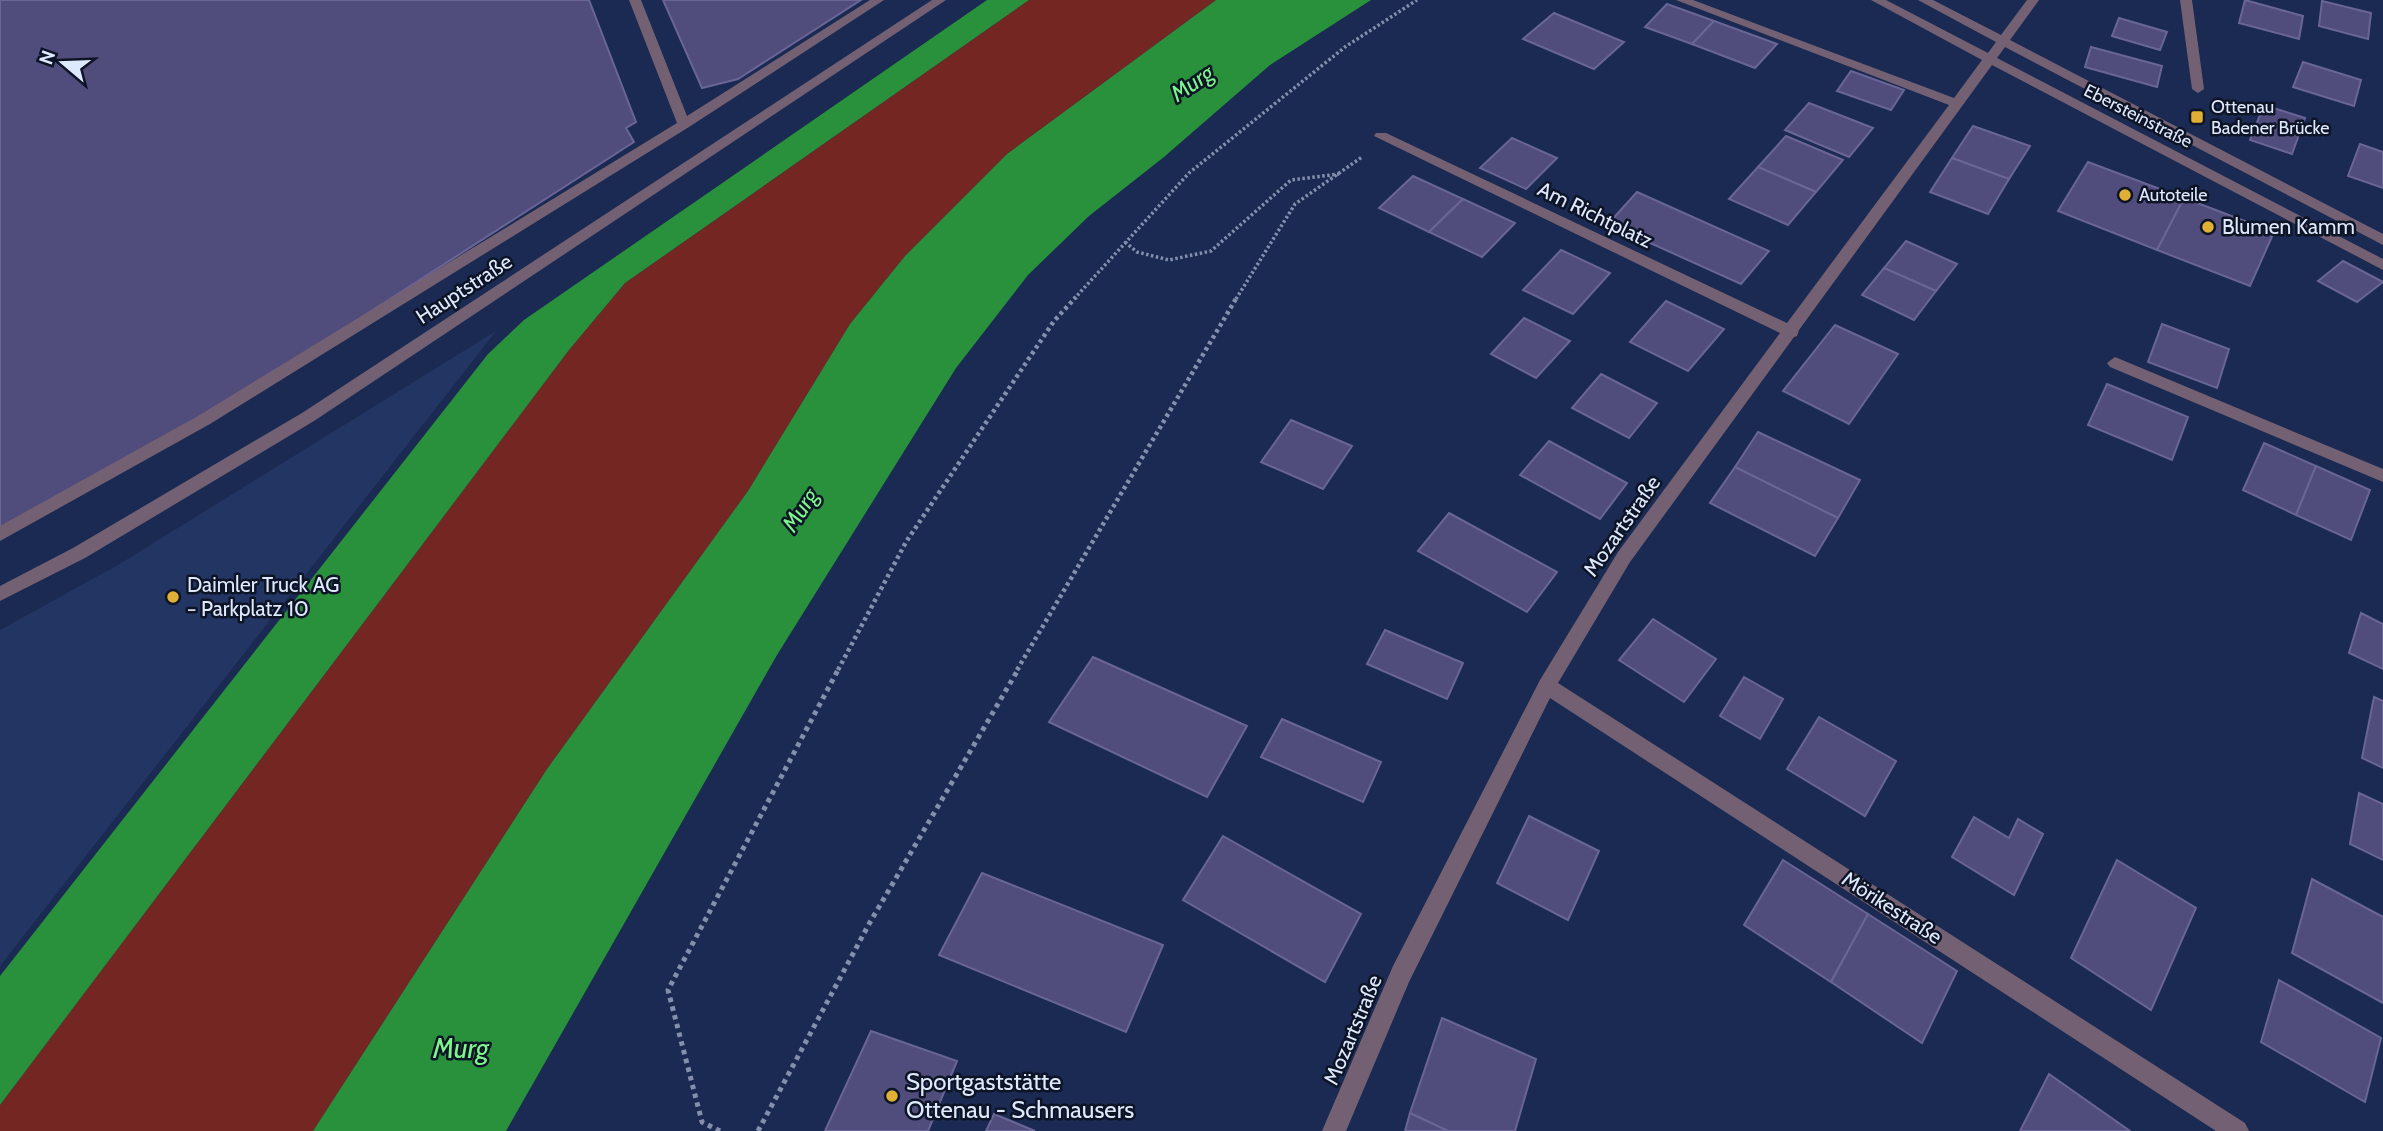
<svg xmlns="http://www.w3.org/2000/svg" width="2383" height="1131" font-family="Cabin,sans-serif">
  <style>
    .built { fill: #233563 }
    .green { fill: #742623 }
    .water { fill: #29903c }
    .building { fill: #504c7c; stroke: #696597; stroke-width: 2 }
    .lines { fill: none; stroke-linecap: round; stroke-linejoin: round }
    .path-far2 { stroke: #838fad; stroke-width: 3.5; stroke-dasharray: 2.5 2.5; stroke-linecap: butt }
    .path-far1 { stroke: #838fad; stroke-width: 4.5; stroke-dasharray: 3.5 3.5; stroke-linecap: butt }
    .path { stroke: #838fad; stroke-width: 5; stroke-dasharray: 4.5 4.5; stroke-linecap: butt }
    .minor { fill: #736173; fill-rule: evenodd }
    .poi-dot { fill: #e0b034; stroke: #0d1426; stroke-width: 2.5 }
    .labels { text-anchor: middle; stroke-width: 5; stroke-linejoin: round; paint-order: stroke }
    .far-poi-label { font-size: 18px; fill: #dfe9fe; stroke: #0d1426; text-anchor: start }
    .far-street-label { font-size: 18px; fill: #dfe9fe; stroke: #0d1426 }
    .street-label { font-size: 21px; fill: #dfe9fe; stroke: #0d1426 }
    .poi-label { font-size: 21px; fill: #dfe9fe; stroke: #0d1426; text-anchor: start }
    .water-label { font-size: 23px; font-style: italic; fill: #7df78c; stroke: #0d1426 }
    .near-poi-label { font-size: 24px; fill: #dfe9fe; stroke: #0d1426; text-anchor: start }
    .near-water-label { font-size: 28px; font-style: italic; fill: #7df78c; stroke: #0d1426 }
  </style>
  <rect width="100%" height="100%" fill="#1b2a53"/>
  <polygon class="built" points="496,331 117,816 0,966 0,630 118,565"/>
  <polygon class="green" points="1029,0 1216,0 1007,154 905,256 850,324 748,491 547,769 313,1131 0,1131 0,1105 569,350 625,283"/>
  <g class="water">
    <polygon points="987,0 1029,0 625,283 569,350 0,1105 0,976 488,354 524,320"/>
    <polygon points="1216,0 1371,0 1270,65 1164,157 1089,216 1028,275 956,368 777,655 506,1131 313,1131 547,769 748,491 850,324 905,256 1007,154"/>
  </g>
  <g class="building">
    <polygon points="0,0 589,0 636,122 626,128 634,142 244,393 0,534"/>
    <polygon points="663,0 861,0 738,79 702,88"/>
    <polygon points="2245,0 2303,16 2299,39 2239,23"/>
    <polygon points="2322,1 2371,13 2368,39 2319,26"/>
    <polygon points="1667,4 1714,21 1692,44 1645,27"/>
    <polygon points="1554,13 1624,42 1594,69 1523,39"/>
    <polygon points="2119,18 2167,32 2160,50 2112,36"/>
    <polygon points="1714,21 1777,44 1755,68 1692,44"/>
    <polygon points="2091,47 2162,66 2157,87 2085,67"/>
    <polygon points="2303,62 2361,80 2354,106 2293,87"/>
    <polygon points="1851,71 1904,90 1891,110 1837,91"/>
    <polygon points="1809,103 1873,128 1849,157 1785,130"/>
    <polygon points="2264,105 2305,118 2292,154 2250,140"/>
    <polygon points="1973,126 2030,146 2009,179 1952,158"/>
    <polygon points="1786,136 1843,160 1816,192 1758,167"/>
    <polygon points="1512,138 1557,158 1526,189 1480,168"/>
    <polygon points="2360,144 2383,152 2383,188 2348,176"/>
    <polygon points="1952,158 2009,179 1988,214 1930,192"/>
    <polygon points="2088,162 2184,198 2157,250 2058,211"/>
    <polygon points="1758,167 1816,192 1788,225 1729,199"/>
    <polygon points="1413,176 1463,199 1429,232 1379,208"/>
    <polygon points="1637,192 1769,251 1741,284 1608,224"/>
    <polygon points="2184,198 2274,232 2250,286 2157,250"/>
    <polygon points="1463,199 1515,223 1482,257 1429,232"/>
    <polygon points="1906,241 1957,264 1936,291 1884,268"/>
    <polygon points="1561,250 1610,273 1573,314 1523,290"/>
    <polygon points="2343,261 2383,282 2357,302 2318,281"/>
    <polygon points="1884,268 1936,291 1914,320 1862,295"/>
    <polygon points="1666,301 1724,329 1688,371 1630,342"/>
    <polygon points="1524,318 1570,341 1536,378 1491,354"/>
    <polygon points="2162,324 2229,349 2217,388 2148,362"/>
    <polygon points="1835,325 1898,354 1849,424 1783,391"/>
    <polygon points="1601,374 1657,403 1629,438 1572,408"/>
    <polygon points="2107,384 2188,417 2172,460 2088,425"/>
    <polygon points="1291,420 1352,446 1323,489 1261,462"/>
    <polygon points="1758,432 1860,480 1838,518 1735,467"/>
    <polygon points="1549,441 1627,483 1600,519 1520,475"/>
    <polygon points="2264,443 2316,466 2296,515 2243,490"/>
    <polygon points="2316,466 2370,490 2351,540 2296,515"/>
    <polygon points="1735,467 1838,518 1815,556 1710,503"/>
    <polygon points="1449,513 1557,572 1527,612 1418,551"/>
    <polygon points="2361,613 2383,624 2383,669 2349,653"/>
    <polygon points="1653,619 1716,659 1684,702 1619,660"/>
    <polygon points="1385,630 1463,663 1447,699 1367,664"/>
    <polygon points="1093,657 1247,726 1207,797 1049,722"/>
    <polygon points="1744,677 1783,699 1760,739 1720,716"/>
    <polygon points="2374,697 2383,701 2383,768 2362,758"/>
    <polygon points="1819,717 1896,761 1865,816 1787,769"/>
    <polygon points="1282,719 1381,762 1363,802 1261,757"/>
    <polygon points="2359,793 2383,804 2383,860 2350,844"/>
    <polygon points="1529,816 1599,851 1568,920 1497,883"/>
    <polygon points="1974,817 2009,838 2018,819 2043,834 2014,895 1952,857"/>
    <polygon points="1223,836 1361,914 1325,982 1183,900"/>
    <polygon points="1783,860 1868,914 1831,982 1744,925"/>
    <polygon points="2117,860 2196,908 2151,1010 2071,958"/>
    <polygon points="982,873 1163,945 1126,1032 939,955"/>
    <polygon points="2312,879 2383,917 2383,1003 2292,953"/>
    <polygon points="1868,914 1957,971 1922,1043 1831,982"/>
    <polygon points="2279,980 2381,1038 2365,1102 2261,1042"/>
    <polygon points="1442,1018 1536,1059 1515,1131 1448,1131 1410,1113"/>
    <polygon points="871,1031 957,1061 928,1131 825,1131"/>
    <polygon points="2049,1074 2130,1131 2020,1131"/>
    <polygon points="1410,1113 1448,1131 1405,1131"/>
    <polygon points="994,1114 1035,1131 986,1131"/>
  </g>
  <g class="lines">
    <g class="path-far2">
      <polyline points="1125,242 1137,252 1169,260 1211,251 1291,180 1339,174"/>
      <polyline points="1074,299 1189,173 1345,47 1417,0"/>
      <polyline points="1236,299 1295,204 1362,157"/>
    </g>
    <g class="path-far1">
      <polyline points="838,670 906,542 1054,321 1076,297"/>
      <polyline points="1017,670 1237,297"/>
    </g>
    <g class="path">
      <polyline points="720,1131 702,1122 668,990 839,668"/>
      <polyline points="758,1131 869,924 1019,668"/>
    </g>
    <g class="minor">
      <polygon points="629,0 641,0 687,116 870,0 884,0 689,127 210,424 0,541 0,526 198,416 677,123"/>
      <polygon points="932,0 946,0 314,421 85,558 0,601 0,586 73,548 302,413"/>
      <polygon points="1676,0 1693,0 1954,98 1982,60 1871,0 1886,0 1988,53 1996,42 1918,0 1933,0 2001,35 2027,0 2039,0 2010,40 2383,234 2383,245 2005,47 1997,58 2383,259 2383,270 1992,65 1799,330 1797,336 1794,337 1630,562 1558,683 2245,1123 2249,1131 2216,1131 1550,698 1409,982 1346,1131 1322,1131 1393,966 1540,680 1618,552 1780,333 1374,136 1376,133 1386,133 1787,323 1949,105"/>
      <polygon points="2180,0 2192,0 2204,89 2198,93 2192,89"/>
      <polygon points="2115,357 2383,469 2383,482 2110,367 2107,363"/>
    </g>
  </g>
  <g class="poi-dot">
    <rect x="2190" y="110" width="14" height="14" rx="3.5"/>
    <circle cx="2125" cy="195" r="7"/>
    <circle cx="2208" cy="227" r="7"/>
    <circle cx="173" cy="597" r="7"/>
    <circle cx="892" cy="1096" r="7"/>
  </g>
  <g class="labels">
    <g class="far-poi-label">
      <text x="2211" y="113">Ottenau<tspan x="2211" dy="21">Badener Brücke</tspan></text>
      <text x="2139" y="201">Autoteile</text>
    </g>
    <g class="far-street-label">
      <text transform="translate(2138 116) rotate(27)" y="6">Ebersteinstraße</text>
    </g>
    <g class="street-label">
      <text transform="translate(1595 215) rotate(26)" y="7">Am Richtplatz</text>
      <text transform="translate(464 289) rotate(-33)" y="7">Hauptstraße</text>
      <text transform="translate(1622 526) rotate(-55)" y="7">Mozartstraße</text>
      <text transform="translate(1892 908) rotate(33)" y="7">Mörikestraße</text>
      <text transform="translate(1353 1030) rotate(-67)" y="7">Mozartstraße</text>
    </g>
    <g class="poi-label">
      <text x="2222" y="234">Blumen Kamm</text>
      <text x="187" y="592">Daimler Truck AG<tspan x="187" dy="24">− Parkplatz 10</tspan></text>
    </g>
    <g class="water-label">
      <text transform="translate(1192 83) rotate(-34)" y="8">Murg</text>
      <text transform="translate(800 510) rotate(-57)" y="8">Murg</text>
    </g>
    <g class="near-poi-label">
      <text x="906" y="1090">Sportgaststätte<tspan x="906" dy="28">Ottenau - Schmausers</tspan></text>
    </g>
    <g class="near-water-label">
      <text x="461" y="1058">Murg</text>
    </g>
  </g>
  <g transform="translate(63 63) rotate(289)" stroke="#0d1426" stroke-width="5" paint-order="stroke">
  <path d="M0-5L12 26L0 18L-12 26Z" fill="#dfe9fe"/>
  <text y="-10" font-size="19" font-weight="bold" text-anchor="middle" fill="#dfe9fe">N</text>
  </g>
</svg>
